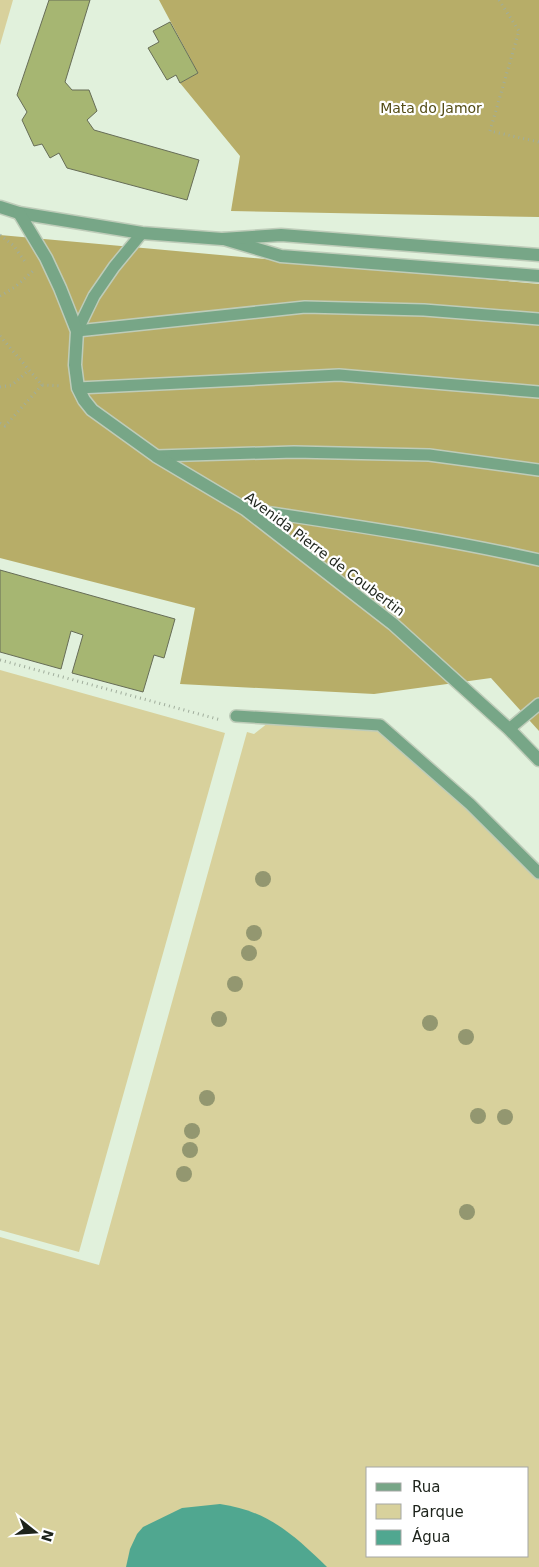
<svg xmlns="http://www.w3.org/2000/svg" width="539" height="1567" font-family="'DejaVu Sans',sans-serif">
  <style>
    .green { fill: #d8d19c; fill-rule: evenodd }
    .forest { fill: #b7ad68 }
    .water { fill: #50a790 }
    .building { fill: #a6b672; stroke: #676d57 }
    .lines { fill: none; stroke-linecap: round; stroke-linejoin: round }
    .service-casing { stroke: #beccb9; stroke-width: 14 }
    .minor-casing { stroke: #beccb9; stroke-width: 15 }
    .tertiary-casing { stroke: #beccb9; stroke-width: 15 }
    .path { stroke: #a0ad9c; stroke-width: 3; stroke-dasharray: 1 4; stroke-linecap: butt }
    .service { stroke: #77a687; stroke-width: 11 }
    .minor { stroke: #77a687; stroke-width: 12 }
    .tertiary { stroke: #77a687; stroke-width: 12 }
    .tree { fill: #939770 }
    .labels { text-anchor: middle; stroke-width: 4.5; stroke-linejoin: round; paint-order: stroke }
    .park-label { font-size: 14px; fill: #544d17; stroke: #fff }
    .street-label { font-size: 14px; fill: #1d231b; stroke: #fff }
  </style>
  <rect width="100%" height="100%" fill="#e1f1dc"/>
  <g class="green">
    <polygon points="0,0 13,0 0,45"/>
    <polygon points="0,670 225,733 79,1252 0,1230"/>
    <path d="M268 723 376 730 426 773 442 784 539 880V1567H0V1237L99 1265 247 732 254 734ZM368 1468H528V1556H368Z"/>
  </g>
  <g class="forest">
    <polygon points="159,0 539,0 539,217 231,211 240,156 180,83 198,73"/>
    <polygon points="0,235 539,284 539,731 491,678 374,694 180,684 195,608 0,558"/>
  </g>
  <path class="water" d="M220 1504C268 1511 293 1534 327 1567H126L130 1549 137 1534 143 1527 182 1508Z"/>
  <g class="building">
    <polygon points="49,0 90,0 65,82 72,90 89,90 97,111 87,120 94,130 199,160 187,200 67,168 59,153 50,158 42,144 34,146 22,120 27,112 17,95"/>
    <polygon points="170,22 198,73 180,83 176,75 167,80 148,48 159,42 153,31"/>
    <polygon points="0,570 175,619 164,658 154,655 143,692 72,673 83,635 71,631 61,669 0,652"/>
  </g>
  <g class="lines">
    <g class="service-casing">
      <g id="service">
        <polyline points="77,331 305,307 424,310 539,319"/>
        <polyline points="77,331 94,296 114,267 142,233"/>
        <polyline points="78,388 339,375 539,392"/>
        <polyline points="156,456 294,452 429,455 539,470"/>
        <path d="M245 509C343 524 442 538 539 560"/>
        <polyline points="236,716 380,725 470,804 539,873"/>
        <polyline points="509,729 539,704"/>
      </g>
    </g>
    <g class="minor-casing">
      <polyline id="minor" points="224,239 281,256 539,276"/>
    </g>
    <g class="tertiary-casing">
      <g id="tertiary">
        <polyline points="0,207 19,213 142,233 222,239 281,235 539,255"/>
        <polyline points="19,213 46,258 60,288 77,331 75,365 78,388 84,400 92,410 156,456 245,509 393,624 509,729 539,760"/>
      </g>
    </g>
    <g class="path">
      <polyline points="499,0 519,31 490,131 539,142"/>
      <polyline points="0,235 13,245 26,263"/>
      <polyline points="0,296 15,287 33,271"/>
      <polyline points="0,336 42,385 62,386"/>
      <polyline points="0,387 12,385 29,370"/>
      <polyline points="0,423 5,426 42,385"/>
      <polyline points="0,660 221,720"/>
    </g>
    <use href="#service" class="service"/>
    <use href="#minor" class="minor"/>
    <use href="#tertiary" class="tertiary"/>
  </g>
  <g class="tree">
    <circle cx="263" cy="879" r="8"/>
    <circle cx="254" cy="933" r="8"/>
    <circle cx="249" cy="953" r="8"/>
    <circle cx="235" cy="984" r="8"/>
    <circle cx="219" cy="1019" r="8"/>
    <circle cx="430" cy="1023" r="8"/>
    <circle cx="466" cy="1037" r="8"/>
    <circle cx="207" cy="1098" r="8"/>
    <circle cx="478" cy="1116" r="8"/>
    <circle cx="505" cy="1117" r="8"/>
    <circle cx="192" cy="1131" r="8"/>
    <circle cx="190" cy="1150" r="8"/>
    <circle cx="184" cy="1174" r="8"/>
    <circle cx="467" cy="1212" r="8"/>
  </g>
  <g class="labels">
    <g class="park-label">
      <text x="431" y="113">Mata do Jamor</text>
    </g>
    <g class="street-label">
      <text transform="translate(325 554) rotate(37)" y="5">Avenida Pierre de Coubertin</text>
    </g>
  </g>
  <rect x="366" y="1467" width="162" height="90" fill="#ffffff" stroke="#a5a7a4"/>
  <rect x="376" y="1483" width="25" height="8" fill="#77a687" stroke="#a5a7a4"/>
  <text x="412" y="1492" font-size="15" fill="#1d231b">Rua</text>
  <rect x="376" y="1504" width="25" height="15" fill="#d8d19c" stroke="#a5a7a4"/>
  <text x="412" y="1517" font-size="15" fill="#1d231b">Parque</text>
  <rect x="376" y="1530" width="25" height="15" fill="#50a790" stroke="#a5a7a4"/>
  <text x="412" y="1542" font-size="15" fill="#1d231b">Água</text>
  <g transform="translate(35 1532) rotate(107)" stroke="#ffffff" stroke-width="4" paint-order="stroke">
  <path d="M0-4L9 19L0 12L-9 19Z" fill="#1d231b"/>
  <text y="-8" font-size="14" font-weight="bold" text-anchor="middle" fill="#1d231b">N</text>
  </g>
</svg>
